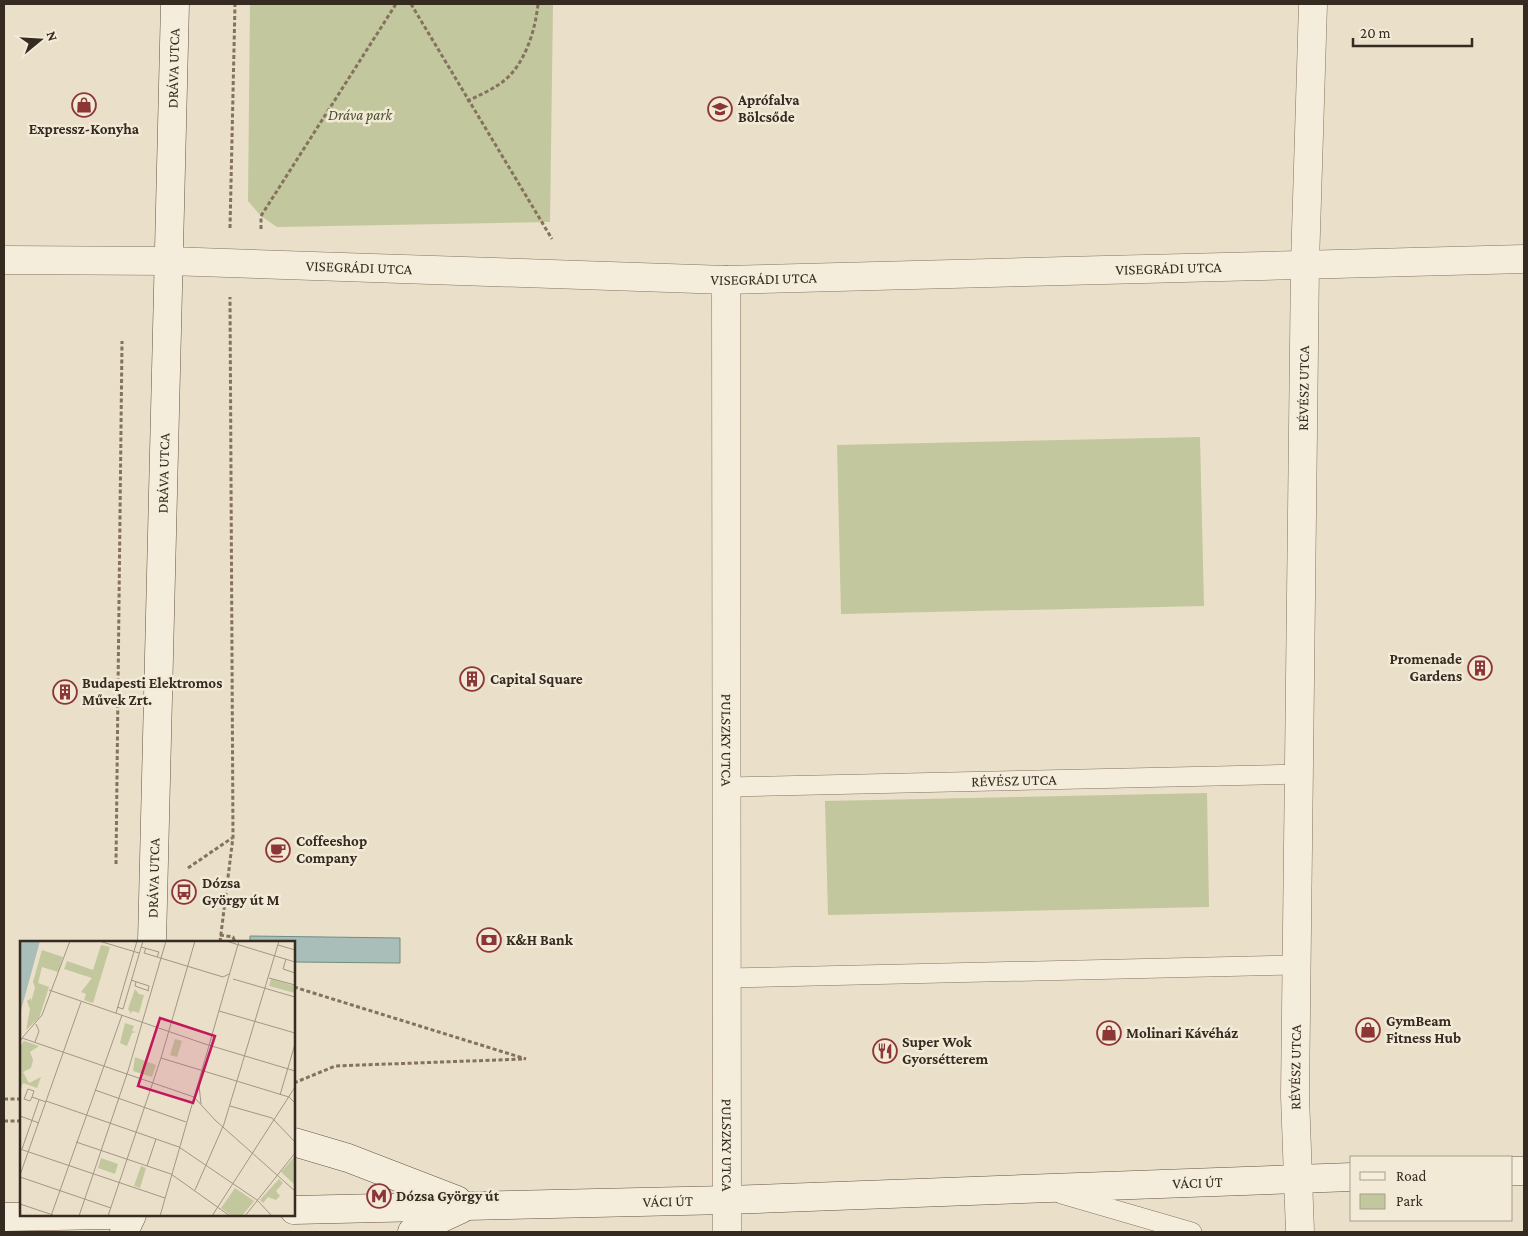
<svg xmlns="http://www.w3.org/2000/svg" width="1528" height="1236" font-family="'Crimson Pro',serif">
  <style>
    .green { fill: #c3c79d }
    .water { fill: #a9beb8; stroke: #708c84 }
    .lines { fill: none; stroke-linecap: round; stroke-linejoin: round }
    .lane-casing { stroke: #84725f; stroke-width: 20 }
    .street-casing { stroke: #84725f; stroke-width: 29 }
    .secondary-casing { stroke: #665342; stroke-width: 29 }
    .path { stroke: #84725f; stroke-width: 3; stroke-dasharray: 4 2.5; stroke-linecap: butt }
    .lane { stroke: #f5eddb; stroke-width: 19 }
    .street { stroke: #f5eddb; stroke-width: 28 }
    .secondary { stroke: #f5eddb; stroke-width: 28 }
    .labels { text-anchor: middle; stroke-width: 5; stroke-linejoin: round; paint-order: stroke }
    .street-label { font-size: 15px; fill: #362b21; stroke: #f2ead7 }
    .poi-label { font-size: 15px; font-weight: bold; fill: #362b21; stroke: #f2ead7; text-anchor: start }
    .park-label { font-size: 15px; font-style: italic; fill: #47502a; stroke: #f2ead7 }
    .inset-road { fill: none; stroke: #a29785; stroke-width: 1 }
    .view { fill: #c2185b; fill-opacity: 0.15; stroke: #c2185b; stroke-width: 2.5 }
    .inset-edge { fill: none; stroke: #362b21; stroke-width: 2.5 }
  </style>
  <rect width="100%" height="100%" fill="#eadfc8"/>
  <g class="green">
    <polygon points="250,4 553,4 550,222 277,227 261,216 248,201"/>
    <polygon points="1200,437 1204,606 841,614 837,445"/>
    <polygon points="1207,793 1209,907 828,915 825,801"/>
  </g>
  <polygon class="water" points="250,936 400,938 400,963 294,962 294,942 250,942"/>
  <g class="lines">
    <g class="lane-casing">
      <g id="lane">
        <path id="s1" d="M726 787 1300 774"/>
        <polyline points="727,978 1297,965"/>
        <polyline points="1061,1194 1192,1232"/>
      </g>
    </g>
    <g class="street-casing">
      <g id="street">
        <path id="s2" d="M4 260 169 261 726 280 1524 259"/>
        <path id="s3" d="M726 280 727 1232"/>
        <path id="s4" d="M1300 1232 1295 1096 1305 264 1313 4"/>
      </g>
    </g>
    <g class="secondary-casing">
      <g id="secondary">
        <path id="s5" d="M152 942 175 4"/>
        <polyline points="294,1142 348,1158 457,1200"/>
        <polyline points="1512,1171 1524,1171"/>
        <path id="s6" d="M294 1210 727 1200 1352 1177"/>
        <polyline points="4,1217 109,1215"/>
        <polyline points="124,1232 132,1215"/>
        <polyline points="412,1232 461,1209"/>
      </g>
    </g>
    <g class="path">
      <polyline points="411,4 552,239"/>
      <path d="M467 101C478 96 489 91 498 85 524 69 535 32 538 4"/>
      <polyline points="230,228 235,4"/>
      <polyline points="261,229 261,216 396,4"/>
      <polyline points="116,864 122,341"/>
      <polyline points="188,868 232,838"/>
      <polyline points="220,935 233,937 235,942"/>
      <polyline points="220,942 233,837 230,297"/>
      <polyline points="294,987 526,1059"/>
      <polyline points="294,1083 335,1066 523,1059"/>
      <polyline points="4,1099 21,1099"/>
      <polyline points="4,1121 21,1121"/>
    </g>
    <use href="#lane" class="lane"/>
    <use href="#street" class="street"/>
    <use href="#secondary" class="secondary"/>
  </g>
  <defs>
    <g id="shop-ring" transform="scale(1.25)"><circle r="9.5" fill="#f2ead7" stroke="#8c3638" stroke-width="1.5"/><path d="M-5-2.5h2.3a2.7 3.5 0 0 1 5.4 0H5L5.5 6h-11ZM-1.5-2.5h3a1.5 2.3 0 0 0-3 0Z" fill="#8c3638"/></g>
    <g id="school-ring" transform="scale(1.25)"><circle r="9.5" fill="#f2ead7" stroke="#8c3638" stroke-width="1.5"/><path d="M0-5L7-2L0 1L-7-2ZM-4 1L0 2.5L4 1V4Q0 6-4 4Z" fill="#8c3638"/></g>
    <g id="building-ring" transform="scale(1.25)"><circle r="9.5" fill="#f2ead7" stroke="#8c3638" stroke-width="1.5"/><path d="M-4-6H4V6H1V3H-1V6H-4ZM-2.5-4.3h1.7v1.8h-1.7ZM.8-4.3h1.7v1.8H.8ZM-2.5-1h1.7V.8h-1.7ZM.8-1h1.7V.8H.8Z" fill="#8c3638"/></g>
    <g id="cafe-ring" transform="scale(1.25)"><circle r="9.5" fill="#f2ead7" stroke="#8c3638" stroke-width="1.5"/><path d="M-5.5-4.5H6V0H3Q3 3.5 0 3.5H-2.5Q-5.5 3.5-5.5 0ZM3-3.2v2h1.7v-2ZM-6 4.5H4V6H-6Z" fill="#8c3638"/></g>
    <g id="bus-ring" transform="scale(1.25)"><circle r="9.5" fill="#f2ead7" stroke="#8c3638" stroke-width="1.5"/><path d="M-5-6H5V4H4V6H2V4H-2V6H-4V4H-5ZM-3.5-4V0h7V-4ZM-3.5 1.2v1.5H-2V1.2ZM2 1.2v1.5H3.5V1.2Z" fill="#8c3638"/></g>
    <g id="bank-ring" transform="scale(1.25)"><circle r="9.5" fill="#f2ead7" stroke="#8c3638" stroke-width="1.5"/><path d="M-6-4H6V4H-6ZM0-2.3a2.3 2.3 0 1 0 0 4.6a2.3 2.3 0 1 0 0-4.6Z" fill="#8c3638"/></g>
    <g id="restaurant-ring" transform="scale(1.25)"><circle r="9.5" fill="#f2ead7" stroke="#8c3638" stroke-width="1.5"/><path d="M-5-6h1v4h1v-4h1v4h1v-4h1v5L-1.5 .5V6h-2V.5L-5-1ZM5-6V6H3V1.5H1.5Q1.5-4 5-6Z" fill="#8c3638"/></g>
    <g id="metro-ring" transform="scale(1.25)"><circle r="9.5" fill="#f2ead7" stroke="#8c3638" stroke-width="1.5"/><path d="M-5.5 5V-5H-3L0 0L3-5H5.5V5H3V-.5L0 4L-3-.5V5Z" fill="#8c3638"/></g>
  </defs>
  <g fill-rule="evenodd">
    <use href="#shop-ring" x="84" y="105"/>
    <use href="#school-ring" x="720" y="109"/>
    <use href="#building-ring" x="1480" y="668"/>
    <use href="#building-ring" x="472" y="679"/>
    <use href="#building-ring" x="65" y="692"/>
    <use href="#cafe-ring" x="278" y="850"/>
    <use href="#bus-ring" x="184" y="892"/>
    <use href="#bank-ring" x="489" y="940"/>
    <use href="#shop-ring" x="1368" y="1030"/>
    <use href="#shop-ring" x="1109" y="1033"/>
    <use href="#restaurant-ring" x="885" y="1051"/>
    <use href="#metro-ring" x="379" y="1196"/>
  </g>
  <g class="labels">
    <g class="street-label">
      <text dy="5" stroke="none"><textPath href="#s5" startOffset="874">DRÁVA UTCA</textPath></text>
      <text dy="5" stroke="none"><textPath href="#s2" startOffset="355">VISEGRÁDI UTCA</textPath></text>
      <text dy="5" stroke="none"><textPath href="#s2" startOffset="1165">VISEGRÁDI UTCA</textPath></text>
      <text dy="5" stroke="none"><textPath href="#s2" startOffset="760">VISEGRÁDI UTCA</textPath></text>
      <text dy="5" stroke="none"><textPath href="#s4" startOffset="844">RÉVÉSZ UTCA</textPath></text>
      <text dy="5" stroke="none"><textPath href="#s5" startOffset="469">DRÁVA UTCA</textPath></text>
      <text dy="5" stroke="none"><textPath href="#s3" startOffset="460">PULSZKY UTCA</textPath></text>
      <text dy="5" stroke="none"><textPath href="#s1" startOffset="288">RÉVÉSZ UTCA</textPath></text>
      <text dy="5" stroke="none"><textPath href="#s5" startOffset="64">DRÁVA UTCA</textPath></text>
      <text dy="5" stroke="none"><textPath href="#s4" startOffset="165">RÉVÉSZ UTCA</textPath></text>
      <text dy="5" stroke="none"><textPath href="#s3" startOffset="865">PULSZKY UTCA</textPath></text>
      <text dy="5" stroke="none"><textPath href="#s6" startOffset="904">VÁCI ÚT</textPath></text>
      <text dy="5" stroke="none"><textPath href="#s6" startOffset="374">VÁCI ÚT</textPath></text>
    </g>
    <g class="poi-label">
      <text x="738" y="105">Aprófalva<tspan x="738" dy="17">Bölcsőde</tspan></text>
      <text x="84" y="134" text-anchor="middle">Expressz-Konyha</text>
      <text x="1462" y="664" text-anchor="end">Promenade<tspan x="1462" dy="17">Gardens</tspan></text>
      <text x="490" y="684">Capital Square</text>
      <text x="82" y="688">Budapesti Elektromos<tspan x="82" dy="17">Művek Zrt.</tspan></text>
      <text x="296" y="846">Coffeeshop<tspan x="296" dy="17">Company</tspan></text>
      <text x="202" y="888">Dózsa<tspan x="202" dy="17">György út M</tspan></text>
      <text x="506" y="945">K&amp;H Bank</text>
      <text x="1386" y="1026">GymBeam<tspan x="1386" dy="17">Fitness Hub</tspan></text>
      <text x="1126" y="1038">Molinari Kávéház</text>
      <text x="902" y="1047">Super Wok<tspan x="902" dy="17">Gyorsétterem</tspan></text>
      <text x="396" y="1201">Dózsa György út</text>
    </g>
    <g class="park-label">
      <text x="360" y="120">Dráva park</text>
    </g>
  </g>
  <g transform="translate(20 941)">
    <rect width="275" height="275" fill="#eadfc8"/>
    <path d="M81 4 90 6 73 62 64 59 66 53 61 51 72 37 44 28 47 20 73 29ZM22 9 43 16 38 31 22 26 18 42 29 46 19 77 6 89 10 68 7 60 11 57V61L15 47 13 41ZM251 38 275 45V52L249 45ZM115 48 119 53 124 54 119 72 112 70 111 73 108 68ZM105 82 114 85 112 90 116 91 112 92 107 105 100 102ZM155 98 162 100 157 116 150 114ZM4 100 19 105 10 111 13 119 11 127 3 131 9 142 21 136 17 147 3 142 0 150V105ZM115 116 136 124 132 136 113 130ZM275 215V244L261 231ZM81 217 98 223 95 233 78 227ZM121 225 126 227 120 247 114 245ZM259 238 263 242 256 250 260 255 256 259 248 256 243 262 240 259ZM215 247 234 260 222 275H212L201 267Z" fill="#c3c79d"/>
    <path d="M0 0H20L0 73Z" fill="#a9beb8"/>
    <path class="inset-road" d="M79 0 119 12M206 0 275 21M258 4 275 9M121 6 139 11 137 16M126 7 124 12 203 36 209 33M266 18 263 28 275 32M249 37 275 44M213 38 275 56M111 39 129 45 128 49M116 41 115 45 129 50M29 49 185 103 275 130M97 66 103 68 123 0M199 70 275 92M96 72 117 0M2 97 22 74 50 0M0 101 2 97 174 156 195 179 275 250M15 101 19 90 16 83M141 117 269 156 275 162M179 144 181 163M75 149 166 181M260 154 275 103M12 156 10 160 4 158 8 148 14 150 12 156 26 161M26 160 159 206 237 259 252 275M210 165 252 177 275 201M0 175 19 182M56 201 151 233 210 275M0 208 145 257M2 208 19 159M127 225 136 198M0 234 61 61M0 236 91 267M175 249 204 183 259 0M0 263 33 274M31 275 102 74M59 275 108 130 146 0M88 275 141 117 175 0M140 275 219 0M192 275 275 146M225 275 275 212"/>
    <path class="view" d="M140 77 195 95 173 162 118 145Z"/>
    <rect width="275" height="275" class="inset-edge"/>
  </g>
  <rect width="1528" height="1236" fill="none" stroke="#362b21" stroke-width="10"/>
  <rect x="1350" y="1156" width="162" height="65" fill="#f2ead7" stroke="#a79e8e"/>
  <rect x="1360" y="1172" width="25" height="8" fill="#f5eddb" stroke="#a79e8e"/>
  <text x="1396" y="1181" font-size="15" fill="#362b21">Road</text>
  <rect x="1360" y="1194" width="25" height="15" fill="#c3c79d" stroke="#a79e8e"/>
  <text x="1396" y="1206" font-size="15" fill="#362b21">Park</text>
  <g transform="translate(40 40) rotate(72)" stroke="#f2ead7" stroke-width="4" paint-order="stroke">
  <path d="M0-4L9 19L0 12L-9 19Z" fill="#362b21"/>
  <text y="-8" font-size="14" font-weight="bold" text-anchor="middle" fill="#362b21">N</text>
  </g>
  <path d="M1353 38v8h119v-8" fill="none" stroke="#362b21" stroke-width="2.5"/>
  <text x="1360" y="38" font-size="15" fill="#362b21" stroke="#f2ead7" stroke-width="4" paint-order="stroke">20 m</text>
</svg>
